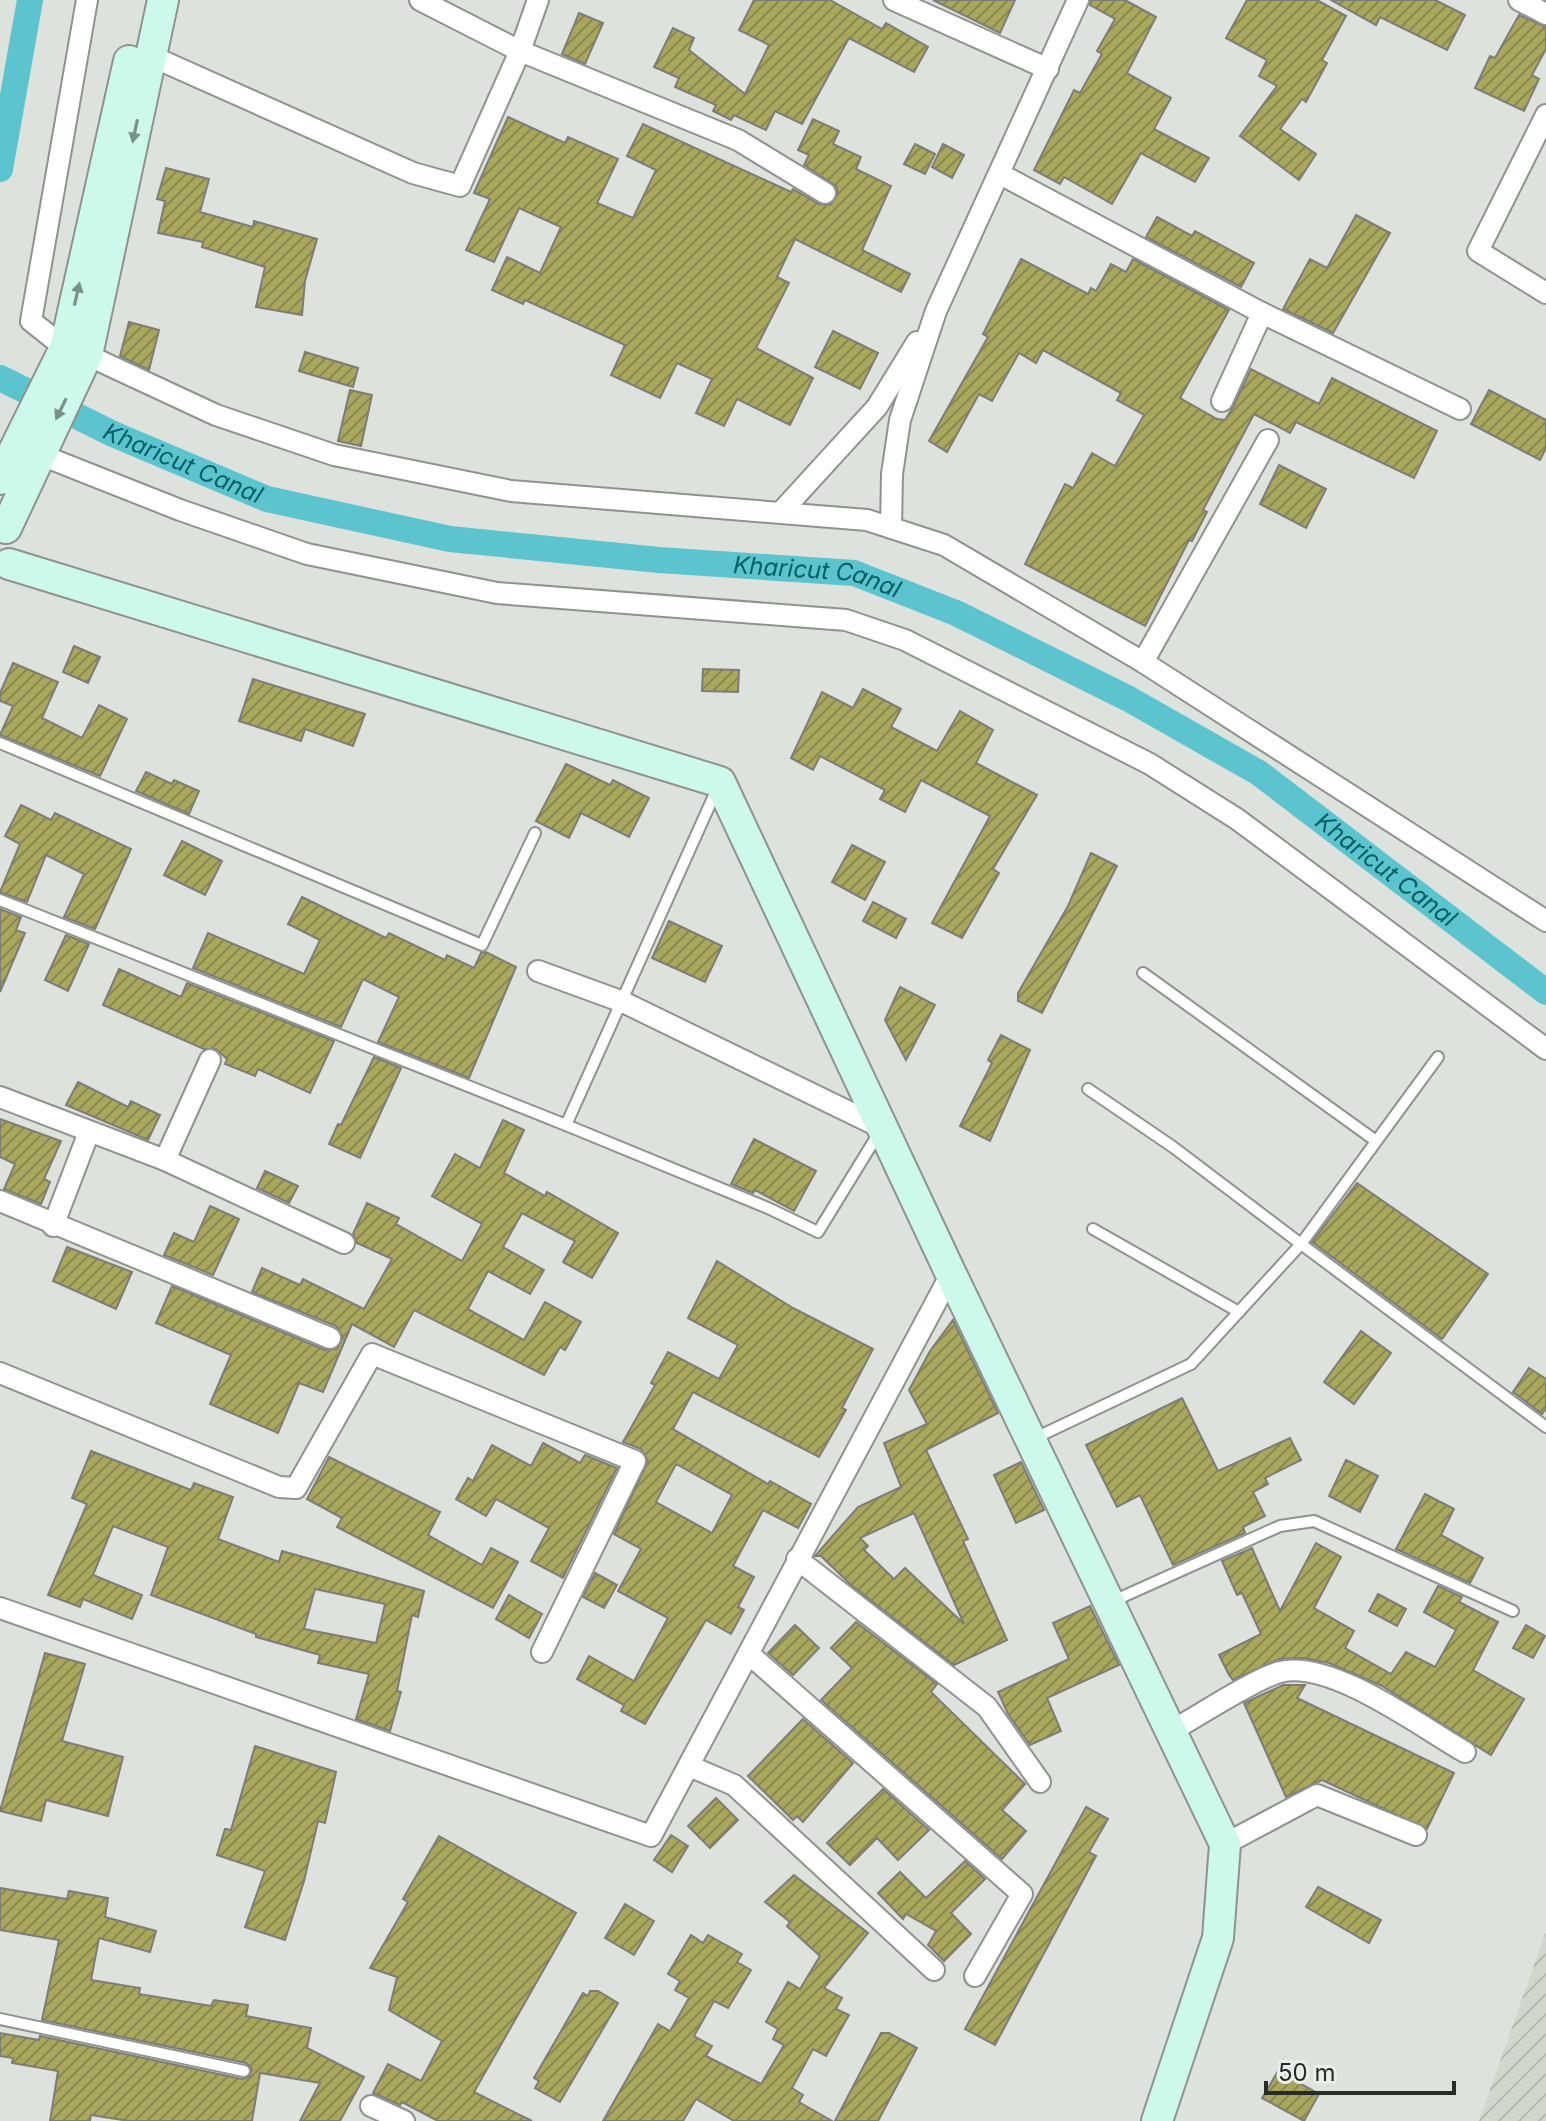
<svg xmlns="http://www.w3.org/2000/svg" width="1546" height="2121" font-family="Inter,sans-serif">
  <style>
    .industrial { fill: url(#industrial-furrows) }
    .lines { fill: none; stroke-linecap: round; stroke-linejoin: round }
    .canal { stroke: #5cc4ce; stroke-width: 26 }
    .building { fill: url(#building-hatch); stroke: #7d7d78; stroke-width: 2; fill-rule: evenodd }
    .lane-casing { stroke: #8f938e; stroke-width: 14 }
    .street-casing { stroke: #8f938e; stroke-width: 24 }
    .secondary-casing { stroke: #8f938e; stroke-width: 34 }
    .lane { stroke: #fff; stroke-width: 10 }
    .street { stroke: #fff; stroke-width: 20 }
    .secondary { stroke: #cdf8ec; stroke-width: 30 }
    .oneway { fill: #7b928a }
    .labels { text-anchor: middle; stroke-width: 6; stroke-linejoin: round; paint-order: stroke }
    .water-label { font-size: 24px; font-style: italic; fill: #005f66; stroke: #ebefea }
  </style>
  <defs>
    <pattern id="industrial-furrows" width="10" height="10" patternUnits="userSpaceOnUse" patternTransform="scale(2)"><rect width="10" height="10" fill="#d0d8ce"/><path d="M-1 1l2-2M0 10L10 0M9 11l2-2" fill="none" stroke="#b3bab1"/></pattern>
    <pattern id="building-hatch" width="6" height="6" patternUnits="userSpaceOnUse" patternTransform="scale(2)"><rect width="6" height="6" fill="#a9a75c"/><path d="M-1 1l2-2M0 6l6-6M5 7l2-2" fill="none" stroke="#8a884c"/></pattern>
  </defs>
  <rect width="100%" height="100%" fill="#dee2dd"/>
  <polygon class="industrial" points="1546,1931 1546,2121 1479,2121"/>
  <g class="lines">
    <g class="canal">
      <polyline points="0,169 30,0"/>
      <path id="s1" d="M0 378 113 434 267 499 450 539 659 560 854 573 956 613 1129 699 1259 773 1546 992"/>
    </g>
  </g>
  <g class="building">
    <polygon points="754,0 830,0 882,29 886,23 928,47 914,72 849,38 802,124 775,111 766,130 734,115 731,120 713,111 716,105 675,87 679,78 654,67 673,28 694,38 689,50 745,94 769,45 739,30"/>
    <polygon points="933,0 1015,0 1000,33"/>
    <polygon points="1091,0 1125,0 1156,17 1127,73 1171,98 1154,129 1209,158 1195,182 1141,153 1112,204 1064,177 1060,184 1034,170 1074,90 1080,93 1102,54 1097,51 1115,19 1090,5"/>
    <polygon points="1247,0 1317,0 1346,16 1322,60 1327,63 1306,102 1302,99 1280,129 1316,154 1299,180 1240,136 1277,86 1259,76 1267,60 1226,38"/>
    <polygon points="1331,0 1435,0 1465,15 1447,50 1380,17 1376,25"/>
    <polygon points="579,13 603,23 585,64 562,54"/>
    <polygon points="1519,15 1546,27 1546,49 1532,75 1539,79 1524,111 1475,88 1490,56 1495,58"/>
    <polygon points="508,117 565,143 568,137 618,159 597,203 633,218 656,170 627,156 643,124 791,192 793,189 819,204 830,205 838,194 836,186 804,165 809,155 798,150 813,119 839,131 833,144 861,157 856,169 891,186 862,250 910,274 901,292 795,239 777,277 789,283 756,348 813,378 790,425 737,399 724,426 696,413 712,379 677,363 660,398 611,375 625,345 525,300 523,304 492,290 507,257 540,273 561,227 519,208 494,262 466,250 490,199 474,193"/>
    <polygon points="915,144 935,154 925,174 904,164"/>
    <polygon points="943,144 964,155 952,178 932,167"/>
    <polygon points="166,168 209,179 200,212 253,227 254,221 317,239 305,281 302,315 256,307 265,267 202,247 203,242 158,233 165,201 157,199"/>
    <polygon points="1356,215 1390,233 1333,333 1283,309 1310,259 1327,268"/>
    <polygon points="1157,217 1192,236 1195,231 1254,263 1241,287 1146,237"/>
    <polygon points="1021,259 1088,294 1091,288 1096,291 1111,264 1126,272 1133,259 1229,310 1180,398 1217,419 1225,420 1233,407 1251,369 1319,404 1332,378 1437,431 1414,478 1296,422 1290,433 1254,414 1203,510 1207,512 1192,541 1189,540 1145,626 1025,564 1065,484 1073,488 1092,453 1115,466 1144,415 1117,400 1121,393 1043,350 1036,363 1019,353 992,401 979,394 947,452 929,441 988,337 983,334"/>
    <polygon points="129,322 159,330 149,370 120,356"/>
    <polygon points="833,331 878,353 860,389 815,367"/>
    <polygon points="305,352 358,368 353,387 299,371"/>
    <polygon points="350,390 372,395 361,446 338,441"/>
    <polygon points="1489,390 1546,420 1546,448 1540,460 1471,424"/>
    <polygon points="1279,465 1326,489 1306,528 1260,504"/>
    <polygon points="74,646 100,657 88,683 63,672"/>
    <polygon points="13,663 58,682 42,718 82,738 99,705 127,719 100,776 0,735 13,706 0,701 0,693"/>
    <polygon points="703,669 739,670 738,692 702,691"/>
    <polygon points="253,679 365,714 353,746 305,729 301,741 239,721"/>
    <polygon points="863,689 901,709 891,727 937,751 960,711 993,730 976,763 1037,795 993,869 999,873 962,938 932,923 990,816 921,780 905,812 880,799 885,790 820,756 813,770 791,758 822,692 853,708"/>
    <polygon points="566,764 610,785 613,780 649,798 629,837 581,813 569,838 536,821"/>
    <polygon points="146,772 172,784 174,780 199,791 189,814 136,791"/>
    <polygon points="21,805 51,820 55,813 131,849 95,929 64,917 84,874 46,855 27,902 0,892 20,844 5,836"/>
    <polygon points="182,841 222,861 205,895 164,875"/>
    <polygon points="852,845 885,862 865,900 832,882"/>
    <polygon points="1091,853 1117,866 1042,1013 1018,1001 1018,993 1068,906"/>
    <polygon points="302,897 386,938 389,933 445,960 447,955 474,968 481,953 486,952 516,967 469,1078 378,1042 399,997 363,979 341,1027 193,968 208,933 304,974 320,940 288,924"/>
    <polygon points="873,902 906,919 896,938 863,921"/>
    <polygon points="0,909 21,917 16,930 25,933 0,992"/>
    <polygon points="669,921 722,946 705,982 652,958"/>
    <polygon points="66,935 89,944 68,991 45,980"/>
    <polygon points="119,969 181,997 187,983 334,1041 310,1093 258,1069 255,1076 225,1064 227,1059 216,1049 204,1049 103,1005"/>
    <polygon points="900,987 935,1005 906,1060 885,1020"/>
    <polygon points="1001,1035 1030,1050 990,1141 960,1126 992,1063 988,1060"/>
    <polygon points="374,1057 401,1068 360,1158 329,1144 338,1124 341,1125"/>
    <polygon points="78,1082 128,1107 131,1101 160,1115 148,1140 66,1105"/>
    <polygon points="0,1119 61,1141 44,1179 50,1182 41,1204 4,1189 15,1164 0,1157"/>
    <polygon points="503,1120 524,1130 504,1173 545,1196 547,1192 618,1233 592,1278 563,1262 575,1241 522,1213 503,1247 544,1270 530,1294 488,1271 468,1309 524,1340 545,1302 581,1322 565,1350 560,1347 544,1375 414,1310 394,1347 352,1324 323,1392 299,1383 278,1433 210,1404 231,1355 156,1323 172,1286 325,1350 337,1349 343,1337 336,1326 252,1292 262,1268 300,1285 303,1279 364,1309 392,1259 357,1243 353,1234 367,1203 399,1218 396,1224 462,1261 482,1224 432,1196 455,1154 480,1168"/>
    <polygon points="754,1139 816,1171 794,1211 755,1190 753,1193 731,1184"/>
    <polygon points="265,1171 298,1186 289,1203 257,1188"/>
    <polygon points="1357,1183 1488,1274 1442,1339 1312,1242"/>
    <polygon points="210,1206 239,1219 213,1275 164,1255 174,1233 194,1242"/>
    <polygon points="67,1247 132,1272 116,1309 53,1281"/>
    <path d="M717 1261 793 1308 873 1349 842 1408 846 1410 819 1457 693 1392 673 1429 768 1484 770 1481 811 1504 798 1528 763 1510 733 1566 754 1577 738 1607 744 1610 731 1634 706 1620 645 1724 621 1711 624 1705 577 1679 589 1656 634 1681 668 1618 618 1591 641 1549 614 1534 648 1461 641 1449 623 1442 655 1385 651 1383 668 1352 719 1379 738 1345 688 1318ZM676 1464 732 1495 712 1533 656 1502Z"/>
    <path d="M953 1320 998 1413 926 1450 968 1539 963 1541 1007 1640 954 1665 851 1585 821 1556H815L858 1507 901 1487 884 1443 927 1424 909 1390 930 1351ZM914 1513 964 1624 905 1568 894 1579 864 1550 868 1546 860 1538Z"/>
    <polygon points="1361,1331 1391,1353 1354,1404 1324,1382"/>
    <polygon points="1529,1368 1546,1379 1546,1409 1542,1414 1513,1392"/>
    <polygon points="1182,1398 1218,1471 1290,1438 1301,1460 1265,1478 1268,1484 1253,1492 1265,1516 1243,1527 1245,1533 1173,1565 1140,1495 1117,1507 1086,1445"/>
    <polygon points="543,1443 580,1463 585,1455 617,1468 563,1578 531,1561 549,1528 496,1499 486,1516 456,1499 468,1478 473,1481 492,1445 531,1466"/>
    <path d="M91 1451 191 1490 194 1483 233 1497 218 1539 279 1562 282 1551 424 1591 418 1617 412 1615 397 1691 401 1692 390 1731 356 1719 369 1674 318 1663 320 1655 256 1637V1634L151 1595 168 1547 113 1526 93 1575 142 1595 132 1619 83 1599 80 1607 48 1595 87 1504 72 1498ZM315 1589 385 1604 376 1643 304 1629Z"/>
    <polygon points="329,1457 440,1512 428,1535 482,1565 491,1548 518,1562 493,1608 337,1527 342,1518 307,1499"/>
    <polygon points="1346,1460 1378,1476 1360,1512 1329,1496"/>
    <polygon points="1021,1462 1044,1510 1016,1523 994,1475"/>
    <polygon points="1425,1494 1454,1509 1441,1535 1483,1558 1470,1583 1396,1549"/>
    <polygon points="1316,1543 1341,1557 1314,1608 1354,1631 1345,1648 1391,1674 1406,1652 1435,1667 1456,1630 1424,1612 1438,1586 1462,1597 1459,1602 1498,1622 1473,1670 1524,1699 1491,1755 1382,1686 1329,1663 1303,1658 1279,1659 1233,1680 1229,1675 1219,1655 1261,1634 1242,1593 1237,1595 1222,1561 1252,1548 1280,1611"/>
    <polygon points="595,1573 617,1585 604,1608 583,1597"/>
    <polygon points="1378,1594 1406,1609 1397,1626 1369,1611"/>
    <polygon points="509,1595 542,1614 529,1638 496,1619"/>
    <polygon points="1090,1606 1119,1665 1047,1698 1061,1731 1030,1745 1008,1714 998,1692 1069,1659 1053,1623"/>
    <polygon points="856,1622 937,1684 931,1692 1025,1784 1002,1810 1026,1831 1002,1859 821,1700 852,1668 831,1648"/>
    <polygon points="795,1625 819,1648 793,1675 768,1653"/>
    <polygon points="1526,1625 1545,1636 1533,1658 1513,1648"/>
    <polygon points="45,1653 85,1664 62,1741 123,1757 108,1816 46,1800 41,1821 0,1811"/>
    <polygon points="1283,1685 1305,1685 1297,1698 1454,1773 1427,1829 1322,1780 1286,1797 1244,1703"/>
    <polygon points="803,1719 853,1763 803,1822 797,1816 793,1820 748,1776"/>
    <polygon points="255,1746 336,1772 325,1823 318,1821 304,1881 285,1940 245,1927 265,1871 217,1855 225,1829 231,1830"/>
    <polygon points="883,1789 929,1830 898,1860 877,1838 850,1865 827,1843"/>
    <polygon points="716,1798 738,1820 710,1848 688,1826"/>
    <polygon points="1086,1807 1108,1819 1089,1852 1096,1856 995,2045 965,2029"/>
    <polygon points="671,1835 688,1846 672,1872 654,1860"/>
    <polygon points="439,1836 576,1913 474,2092 532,2121 438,2121 402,2102 400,2105 373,2093 388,2064 421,2081 442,2041 389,2010 397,1977 370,1968 408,1902 403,1899"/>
    <polygon points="965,1861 985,1879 951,1913 971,1934 944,1961 928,1945 936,1931 906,1914 903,1919 878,1893 900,1872 926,1898"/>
    <polygon points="794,1875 868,1933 824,1988 842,1998 836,2009 849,2015 826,2056 813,2049 792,2088 803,2095 799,2102 832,2121 734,2121 696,2099 683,2121 603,2121 658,2024 670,2031 689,1998 675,1990 680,1981 668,1974 691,1935 703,1943 708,1935 742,1954 737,1962 751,1970 728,2008 714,2001 694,2036 712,2046 706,2056 761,2084 784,2045 773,2039 778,2029 766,2022 788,1982 800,1989 820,1956 787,1926 790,1922 765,1902"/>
    <polygon points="1318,1887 1381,1920 1369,1943 1306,1907"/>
    <polygon points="0,1888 67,1899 69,1891 108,1898 105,1917 156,1931 150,1952 99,1938 91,1980 140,1988 139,1994 211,2006 214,2000 248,2005 246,2016 311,2028 307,2048 364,2077 340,2121 300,2121 320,2083 260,2073 252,2121 129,2121 91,2115 90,2121 50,2121 58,2071 12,2063 13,2058 0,2056 0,2033 39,2040 40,2036 242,2079 249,2077 252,2069 246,2063 42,2020 59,1940 0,1930"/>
    <polygon points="625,1904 654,1921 634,1955 605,1938"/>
    <polygon points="590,1991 598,1991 618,2003 560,2102 535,2088 539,2081 534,2078 583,1993 588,1996"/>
    <polygon points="881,2033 889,2033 917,2048 878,2121 835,2121"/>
    <polygon points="1278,2071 1319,2094 1304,2121 1262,2098"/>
  </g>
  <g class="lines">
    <g class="lane-casing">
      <g id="lane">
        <polyline points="0,743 482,945 535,833"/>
        <polyline points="0,900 566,1125 768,1208 818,1232 880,1131"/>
        <polyline points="1143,973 1376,1141"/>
        <polyline points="1438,1057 1301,1244 1546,1427"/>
        <polyline points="566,1125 716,791"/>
        <polyline points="1093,1229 1239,1312"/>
        <polyline points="1033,1439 1191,1364 1301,1244 1173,1147 1088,1089"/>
        <polyline points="1111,1602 1280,1526 1314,1521 1513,1611"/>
        <polyline points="0,2019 244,2071"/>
      </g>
    </g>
    <g class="street-casing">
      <g id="street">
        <polyline points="87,0 31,321 65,348 87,355 216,415 334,455 511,491 867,520 944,545 1143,662 1546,921"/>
        <polyline points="420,0 520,51 738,140 825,193"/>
        <polyline points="894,0 1048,69"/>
        <polyline points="1519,0 1546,14"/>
        <polyline points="151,56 413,173 460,186 520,51 538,0"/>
        <polyline points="1546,115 1478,251 1546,293"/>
        <polyline points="1000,174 1262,313 1460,409"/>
        <polyline points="1222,401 1262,313"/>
        <polyline points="31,451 180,510 307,554 497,593 846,620 905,640 1150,764 1237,819 1546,1049"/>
        <polyline points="781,512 877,407 917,342"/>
        <polyline points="891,528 892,474 900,420 936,311 1078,0"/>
        <polyline points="1143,662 1268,440"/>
        <polyline points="538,971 623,1002 882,1128"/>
        <polyline points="0,1097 165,1160 344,1243"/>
        <polyline points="165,1160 210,1060"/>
        <polyline points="0,1201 330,1338"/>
        <polyline points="53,1226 89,1132"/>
        <polyline points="0,1373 279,1487 296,1488 372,1354 635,1461 542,1652"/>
        <polyline points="797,1559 987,1707 1040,1782"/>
        <polyline points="0,1608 651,1836 951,1274"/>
        <polyline points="749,1654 1022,1894 975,1976"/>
        <path d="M1171 1731C1197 1717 1256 1678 1280 1672 1331 1659 1421 1727 1465 1752"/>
        <polyline points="689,1766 734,1785 934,1970"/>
        <polyline points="1225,1844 1317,1795 1416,1835"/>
        <polyline points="371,2106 404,2121"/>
      </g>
    </g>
    <g class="secondary-casing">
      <g id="secondary">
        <polyline points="0,479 65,348 129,61"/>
        <polyline points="6,528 87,355 163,0"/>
        <polyline points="9,564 720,782 951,1274 1225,1844 1218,1938 1157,2121"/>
      </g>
    </g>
    <use href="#lane" class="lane"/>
    <use href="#street" class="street"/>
    <use href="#secondary" class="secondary"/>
  </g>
  <defs><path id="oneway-solid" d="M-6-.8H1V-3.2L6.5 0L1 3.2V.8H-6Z" transform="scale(2)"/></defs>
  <g class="oneway">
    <use href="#oneway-solid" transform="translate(135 131) rotate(102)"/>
    <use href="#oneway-solid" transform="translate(77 294) rotate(-77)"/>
    <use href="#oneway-solid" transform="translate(61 409) rotate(116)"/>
  </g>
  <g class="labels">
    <g class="water-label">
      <text dy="8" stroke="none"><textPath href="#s1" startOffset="202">Kharicut Canal</textPath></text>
      <text dy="8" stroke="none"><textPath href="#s1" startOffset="850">Kharicut Canal</textPath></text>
      <text dy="8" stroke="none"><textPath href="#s1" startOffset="1498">Kharicut Canal</textPath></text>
    </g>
  </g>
  <path d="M1266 2081v12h188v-12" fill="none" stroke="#292b29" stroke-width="4"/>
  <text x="1278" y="2081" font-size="24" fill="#292b29" stroke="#ebefea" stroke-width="6" paint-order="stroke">50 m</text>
</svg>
